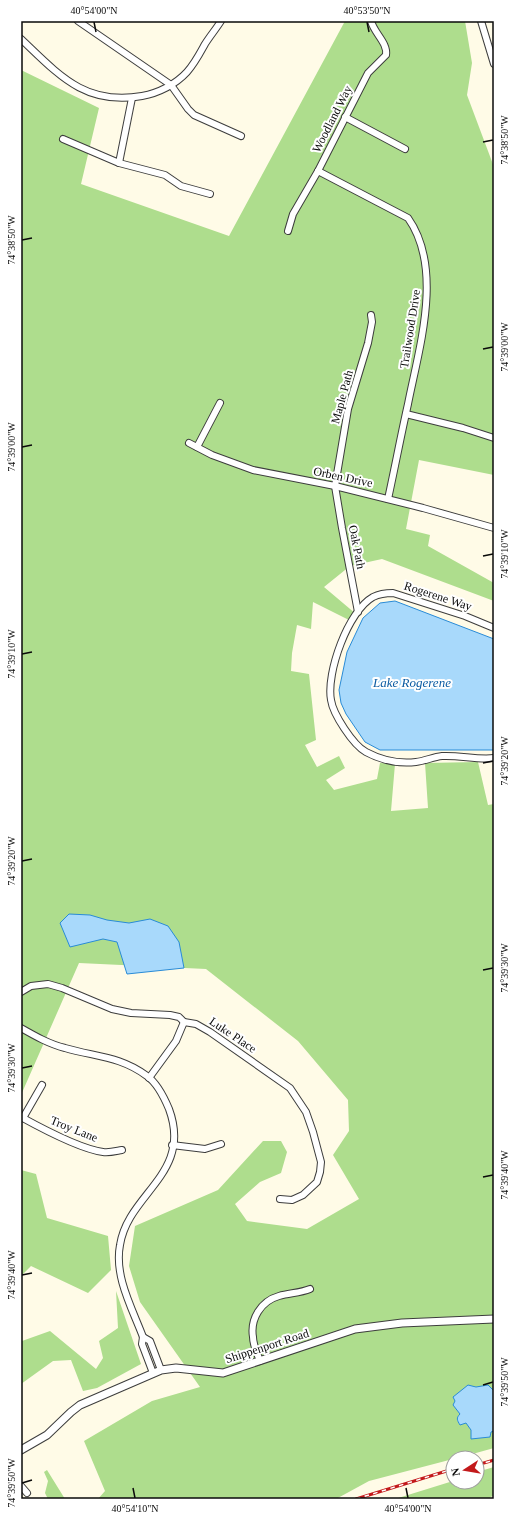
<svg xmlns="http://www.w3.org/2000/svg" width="515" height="1520" font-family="'Times New Roman',serif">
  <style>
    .forest { fill: #aedd8d }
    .water { fill: #a8d9fb; stroke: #298bd7 }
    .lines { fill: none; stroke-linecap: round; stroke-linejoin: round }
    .minor-casing { stroke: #3d3d3d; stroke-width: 8 }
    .tertiary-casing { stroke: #3d3d3d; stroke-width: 9 }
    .minor { stroke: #fff; stroke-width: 6 }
    .tertiary { stroke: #fff; stroke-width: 7 }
    .rail-casing { stroke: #c3191b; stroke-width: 3 }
    .rail { stroke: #fff; stroke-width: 1.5; stroke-dasharray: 4.5; stroke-linecap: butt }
    .ticks { fill: none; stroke: #0a0a0a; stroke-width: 1.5 }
    .labels { text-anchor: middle; stroke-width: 4; stroke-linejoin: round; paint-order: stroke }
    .street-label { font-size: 12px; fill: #0a0a0a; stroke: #fff }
    .water-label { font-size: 13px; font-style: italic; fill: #0c5ca3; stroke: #fff }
    .neatline { fill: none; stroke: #0a0a0a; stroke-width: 1.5 }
    .ticks-label { font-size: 10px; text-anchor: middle; fill: #0a0a0a }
  </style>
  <rect width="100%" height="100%" fill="#fffbe7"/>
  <g class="forest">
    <polygon points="345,21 465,21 472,63 467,95 494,167 494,475 419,460 406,529 430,535 428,546 494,583 494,601 382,559 350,566 324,587 356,614 351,621 313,602 311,629 297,625 292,653 291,671 309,674 316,740 305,745 317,767 339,756 345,768 326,780 334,790 377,779 380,763 395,764 391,811 428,808 425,763 478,762 488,805 494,804 494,1448 458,1458 453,1458 453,1459 369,1481 336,1499 98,1499 105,1491 84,1441 152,1401 200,1387 140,1302 129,1266 135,1226 218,1190 263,1141 281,1141 287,1152 281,1173 260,1182 235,1204 247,1221 307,1229 359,1199 333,1155 349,1131 348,1100 298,1041 206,969 79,963 21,1095 21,70 99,108 81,184 229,236"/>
    <polygon points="21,1170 36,1174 47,1218 108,1236 111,1270 88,1293 31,1266 21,1276"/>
    <polygon points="116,1291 141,1364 97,1388 83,1391 71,1360 53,1361 21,1384 21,1340 22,1341 50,1331 96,1369 103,1358 99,1341 118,1328"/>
    <polygon points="494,1467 494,1495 488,1499 395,1499 453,1481 477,1482 477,1472"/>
    <polygon points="47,1470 65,1499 48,1499 45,1493 48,1481 44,1472"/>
  </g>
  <g class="water">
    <polygon points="395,601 494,639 494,750 380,750 365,742 346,714 341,703 339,690 347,652 363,618 380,603"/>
    <polygon points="69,914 90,915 107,920 129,923 150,919 168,926 179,942 184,968 127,974 117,942 103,939 70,947 60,923"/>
    <path d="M468 1385 476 1387 488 1385 494 1391V1431L491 1432 490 1437 471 1439V1430L466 1423 460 1425C457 1420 456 1418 460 1414L453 1405 455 1401 453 1397Z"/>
  </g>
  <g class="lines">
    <g class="minor-casing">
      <g id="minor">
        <polyline points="78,21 171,85 188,109 194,115 241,136"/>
        <polyline points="481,21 494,64"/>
        <path d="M21 39C59 75 85 106 142 96 159 93 176 84 187 72 195 63 200 53 205 44 210 36 216 29 221 21"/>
        <polyline points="345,117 405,149"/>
        <polyline points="63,139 119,163 165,175 181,186 210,194"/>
        <polyline points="119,163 132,98"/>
        <path d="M318 171 408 218C444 269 419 348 408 404 401 435 395 467 388 499"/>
        <path d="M288 231 293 214 318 171 368 73 386 55C388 43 374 33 371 21"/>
        <polyline points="406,414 463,428 494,438"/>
        <polyline points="189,443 212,455 253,470 335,486 423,508 494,528"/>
        <polyline points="197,447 220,403"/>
        <polyline points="358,612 342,528 335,486 348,409 368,343 372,322 371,315"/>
        <path d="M494 628 465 616 393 593C386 593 379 594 373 597 348 611 326 673 331 700 333 714 353 745 366 752 381 760 399 764 416 762 425 761 433 757 442 756 460 755 477 760 494 758"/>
        <polyline points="21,992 31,986 48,984 62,988 112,1009 131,1013 170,1015 179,1017 184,1022 196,1024 210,1032 290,1088 306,1112 313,1132 321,1162 320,1172 317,1182 303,1195 292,1200 280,1199"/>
        <path d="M21 1028C35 1036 49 1044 65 1048 96 1057 120 1056 147 1076 157 1083 164 1097 169 1109 193 1174 128 1193 120 1245 114 1276 132 1308 143 1337L142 1344 153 1373"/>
        <polyline points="149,1078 176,1041 184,1022"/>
        <path d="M21 1117C41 1128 81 1149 103 1152 109 1153 116 1151 122 1150"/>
        <polyline points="23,1118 42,1085"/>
        <polyline points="172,1145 205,1149 221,1144"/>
        <polyline points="143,1337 150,1341 161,1370"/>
        <path d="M260 1361C257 1353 253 1345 253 1337 250 1319 261 1301 279 1296 290 1293 300 1293 310 1289"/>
        <polyline points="21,1486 27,1493"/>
      </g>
    </g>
    <g class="tertiary-casing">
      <polyline id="tertiary" points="21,1450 47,1435 71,1412 80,1405 161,1370 176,1368 223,1373 355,1329 402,1323 494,1319"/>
    </g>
    <use href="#minor" class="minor"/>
    <use href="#tertiary" class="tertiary"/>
    <g class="rail-casing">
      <g id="rail">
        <polyline points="477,1465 494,1460"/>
        <polyline points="356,1499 453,1469"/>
      </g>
    </g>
    <use href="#rail" class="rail"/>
  </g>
  <path class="ticks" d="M94 22 96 32M367 22 369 32M483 142 493 140M22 240 32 238M483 349 493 347M22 447 32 445M483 556 493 554M22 654 32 652M483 763 493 761M22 861 32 859M483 970 493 968M22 1068 32 1066M483 1177 493 1175M22 1275 32 1273M483 1385 493 1382M22 1483 32 1480M133 1488 135 1498M406 1488 408 1498"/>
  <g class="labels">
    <g class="street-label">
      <text transform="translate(332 119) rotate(-63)" y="4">Woodland Way</text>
      <text transform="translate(410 329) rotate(-81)" y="4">Trailwood Drive</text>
      <text transform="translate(342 397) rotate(-75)" y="4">Maple Path</text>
      <text transform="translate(343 477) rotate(12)" y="4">Orben Drive</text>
      <text transform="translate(357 547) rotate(79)" y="4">Oak Path</text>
      <text transform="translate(438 596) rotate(18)" y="4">Rogerene Way</text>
      <text transform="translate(233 1035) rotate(34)" y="4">Luke Place</text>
      <text transform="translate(74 1129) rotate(22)" y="4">Troy Lane</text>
      <text transform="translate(267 1346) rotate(-18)" y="4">Shippenport Road</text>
    </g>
    <g class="water-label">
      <text x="412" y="687">Lake Rogerene</text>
    </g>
  </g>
  <rect width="515" height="1520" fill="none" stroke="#ffffff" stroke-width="44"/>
  <g transform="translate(465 1470) rotate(258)"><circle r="19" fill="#ffffff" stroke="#9d9d9d"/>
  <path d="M0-3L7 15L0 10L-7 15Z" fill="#c3191b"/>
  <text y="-6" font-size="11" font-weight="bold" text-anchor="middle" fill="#0a0a0a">N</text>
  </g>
  <rect x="22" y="22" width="471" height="1476" class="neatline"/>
  <g class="ticks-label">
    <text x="94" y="14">40°54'00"N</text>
    <text x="367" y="14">40°53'50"N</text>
    <text transform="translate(504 140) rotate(-90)" y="4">74°38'50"W</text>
    <text transform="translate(11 240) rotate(-90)" y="4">74°38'50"W</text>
    <text transform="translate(504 347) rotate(-90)" y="4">74°39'00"W</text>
    <text transform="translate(11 447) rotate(-90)" y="4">74°39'00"W</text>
    <text transform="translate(504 554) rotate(-90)" y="4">74°39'10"W</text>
    <text transform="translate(11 654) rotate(-90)" y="4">74°39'10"W</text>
    <text transform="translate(504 761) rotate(-90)" y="4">74°39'20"W</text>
    <text transform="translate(11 861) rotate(-90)" y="4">74°39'20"W</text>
    <text transform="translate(504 968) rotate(-90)" y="4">74°39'30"W</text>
    <text transform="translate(11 1068) rotate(-90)" y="4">74°39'30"W</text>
    <text transform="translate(504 1175) rotate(-90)" y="4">74°39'40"W</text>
    <text transform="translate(11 1275) rotate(-90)" y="4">74°39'40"W</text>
    <text transform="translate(504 1382) rotate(-90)" y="4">74°39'50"W</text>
    <text transform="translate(11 1483) rotate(-90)" y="4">74°39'50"W</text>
    <text x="135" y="1512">40°54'10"N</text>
    <text x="408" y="1512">40°54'00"N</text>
  </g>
</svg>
